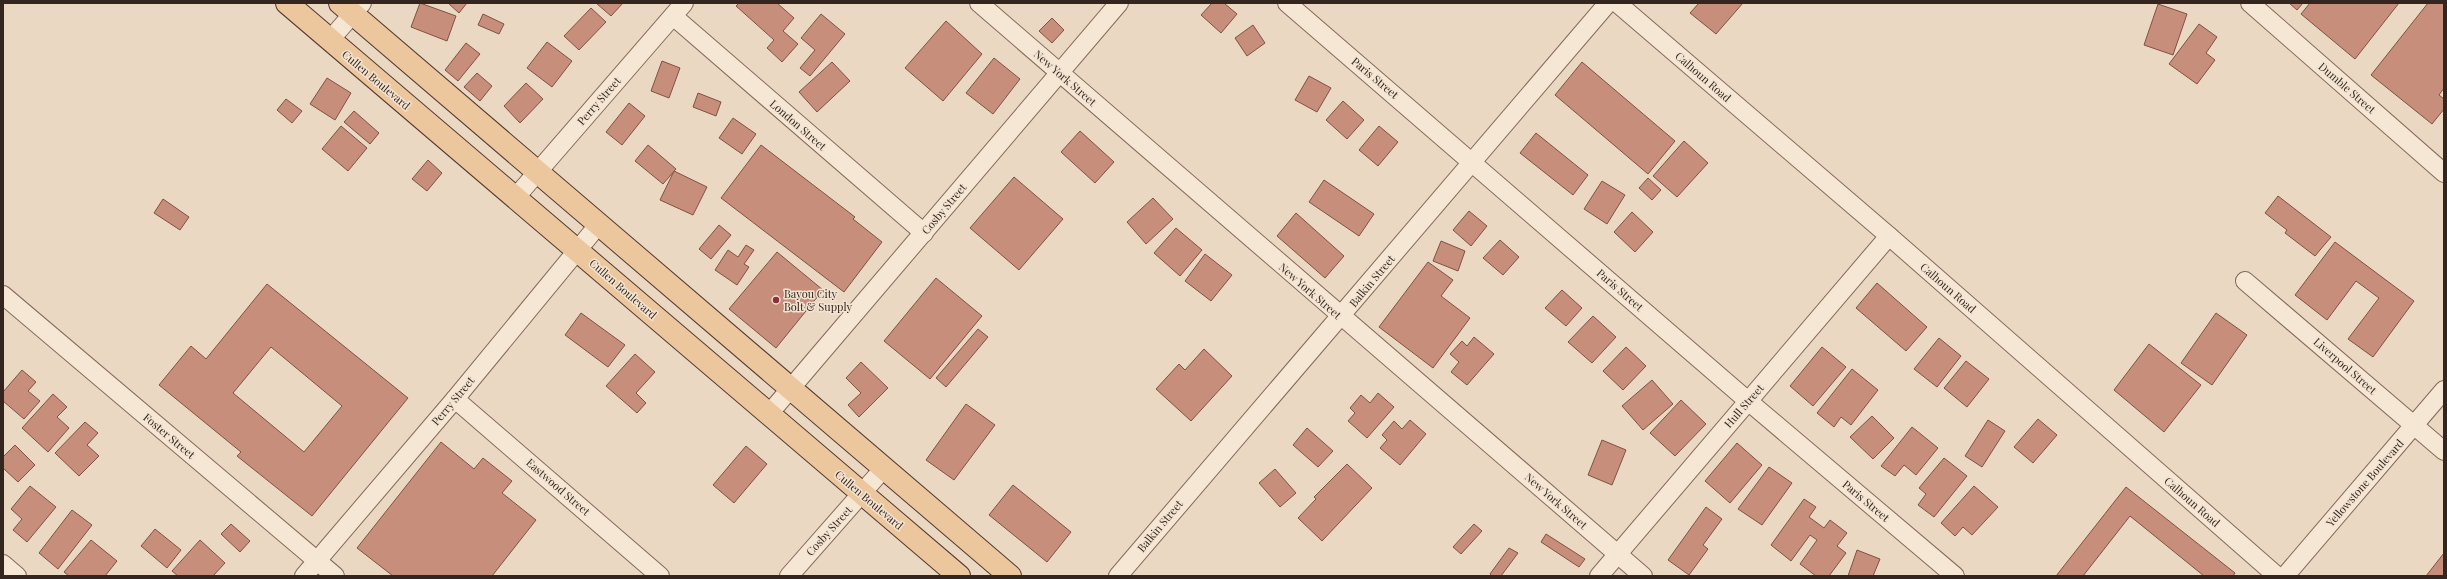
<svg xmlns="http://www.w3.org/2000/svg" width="2447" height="579" font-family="'Playfair Display',serif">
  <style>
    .building { fill: #c68e7b; stroke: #815143; fill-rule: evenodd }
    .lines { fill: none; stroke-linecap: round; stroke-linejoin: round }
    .minor-casing { stroke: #836a5b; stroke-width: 20 }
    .major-casing { stroke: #51392f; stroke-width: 24 }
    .minor { stroke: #f6e7d5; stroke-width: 18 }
    .major { stroke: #ecc69d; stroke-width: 22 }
    .poi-dot { fill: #8e2f3f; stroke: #f3e4d2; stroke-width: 1.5 }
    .labels { text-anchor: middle; stroke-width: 3; stroke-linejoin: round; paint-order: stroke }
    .street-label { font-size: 11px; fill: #34251e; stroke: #f3e4d2 }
    .poi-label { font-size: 11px; fill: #34251e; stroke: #f3e4d2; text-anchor: start }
  </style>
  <rect width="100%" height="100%" fill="#ebd8c3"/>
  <g class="building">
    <polygon points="420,3 456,16 447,41 411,27"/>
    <polygon points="448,3 467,3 459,13"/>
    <polygon points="596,3 623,3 611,16"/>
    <polygon points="739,3 777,3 794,18 783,31 798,44 782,62 767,48 774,40 736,6"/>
    <polygon points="1212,3 1224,3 1237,14 1221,33 1201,15"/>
    <polygon points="1699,3 1743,3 1716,34 1690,13"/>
    <polygon points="2289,3 2303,3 2297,10"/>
    <polygon points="2310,3 2399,3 2355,59 2301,14"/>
    <polygon points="2428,3 2444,3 2444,88 2439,95 2444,99 2444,109 2432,124 2371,75"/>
    <polygon points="2158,4 2187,14 2173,55 2144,45"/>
    <polygon points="591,8 606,22 579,50 564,36"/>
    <polygon points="483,14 504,24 499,34 478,25"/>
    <polygon points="821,14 845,34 810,76 800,68 815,50 801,38"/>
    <polygon points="1052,18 1064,30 1052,43 1039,31"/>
    <polygon points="946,21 982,54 943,101 905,68"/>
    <polygon points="2199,24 2217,37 2206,53 2215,60 2197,84 2169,64"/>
    <polygon points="1253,25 1265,43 1247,56 1235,38"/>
    <polygon points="547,42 572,61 552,87 527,68"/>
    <polygon points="466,43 480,54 458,81 445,70"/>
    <polygon points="994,58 1020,79 993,114 966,93"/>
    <polygon points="662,61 680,68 669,98 651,91"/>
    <polygon points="832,62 850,81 817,112 799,92"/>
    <polygon points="1582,62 1675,141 1648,174 1555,95"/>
    <polygon points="477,73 492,86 480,101 464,87"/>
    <polygon points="1309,76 1331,88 1317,112 1295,100"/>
    <polygon points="327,78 351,93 335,120 310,104"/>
    <polygon points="526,83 543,99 520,123 504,106"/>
    <polygon points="698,93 721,102 716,116 693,107"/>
    <polygon points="286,99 302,111 292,123 277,110"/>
    <polygon points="1343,101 1364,120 1347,139 1326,120"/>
    <polygon points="629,103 645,116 622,145 606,132"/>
    <polygon points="354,111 379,133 370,144 344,122"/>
    <polygon points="733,118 756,134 742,154 719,138"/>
    <polygon points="341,126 367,148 348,171 322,149"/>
    <polygon points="1379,126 1398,142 1378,166 1359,150"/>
    <polygon points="1080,131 1114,162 1095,183 1061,152"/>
    <polygon points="1536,133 1588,175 1573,195 1520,153"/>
    <polygon points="1684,141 1708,163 1677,197 1653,176"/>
    <polygon points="648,145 676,169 663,184 635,161"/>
    <polygon points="761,145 855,217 853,219 882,242 844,292 721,198"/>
    <polygon points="428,160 442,173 427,191 412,179"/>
    <polygon points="674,171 707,187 693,215 660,200"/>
    <polygon points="1014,177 1063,219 1019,270 970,228"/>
    <polygon points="1648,178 1661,190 1652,200 1639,188"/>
    <polygon points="1324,180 1374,214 1359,236 1309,202"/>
    <polygon points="1602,181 1625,195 1607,224 1584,209"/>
    <polygon points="2278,196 2331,237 2315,256 2285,233 2287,230 2265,213"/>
    <polygon points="1153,198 1173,219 1146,244 1127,222"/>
    <polygon points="163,199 189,217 180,230 154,213"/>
    <polygon points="1469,211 1487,226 1471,246 1453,230"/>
    <polygon points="1632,212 1653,232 1635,252 1614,232"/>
    <polygon points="1296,213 1344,256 1325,278 1277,236"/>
    <polygon points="719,225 731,235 711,259 699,249"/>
    <polygon points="1176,228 1202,250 1180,276 1154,253"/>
    <polygon points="1500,240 1519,257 1503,275 1483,258"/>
    <polygon points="1441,241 1465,251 1458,271 1433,261"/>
    <polygon points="2335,242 2414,301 2373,357 2348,339 2379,298 2356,281 2327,320 2295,295"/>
    <polygon points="746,245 754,250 744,264 749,267 737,285 715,270 728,250 738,257"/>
    <polygon points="777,252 823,290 776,348 729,309"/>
    <polygon points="1205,254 1232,275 1211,301 1185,281"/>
    <polygon points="1428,262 1453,280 1441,296 1470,318 1433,368 1379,327"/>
    <polygon points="936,278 982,316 930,379 884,341"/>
    <polygon points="1877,283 1927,327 1906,351 1856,308"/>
    <path d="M267 284 408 398 312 516 237 456 241 452 159 385 191 346 206 359ZM271 347 342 406 304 452 233 393Z"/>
    <polygon points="1562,290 1582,308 1566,326 1545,308"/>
    <polygon points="581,313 625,345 608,367 565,335"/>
    <polygon points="2216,313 2247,335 2212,385 2181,363"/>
    <polygon points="1593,316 1616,337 1592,363 1568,342"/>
    <polygon points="978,329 988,337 946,387 936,378"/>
    <polygon points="1474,337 1494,354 1467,385 1451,372 1459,362 1450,354 1462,341 1467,346"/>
    <polygon points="1939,338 1961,356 1937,387 1914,369"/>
    <polygon points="2149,344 2201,385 2164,432 2114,390"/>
    <polygon points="1626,347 1646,366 1623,390 1603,371"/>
    <polygon points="1822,347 1846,367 1813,406 1790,386"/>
    <polygon points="1204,349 1232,376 1191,421 1156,389 1179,364 1185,370"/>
    <polygon points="635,354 655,372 636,393 646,403 637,413 606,386"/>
    <polygon points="1966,361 1989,379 1967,407 1944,388"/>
    <polygon points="861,362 888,388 859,417 848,405 861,393 846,378"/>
    <polygon points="1852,369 1878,390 1851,425 1841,417 1834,427 1817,413"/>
    <polygon points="22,370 36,382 28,391 40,401 24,419 3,401 3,392"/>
    <polygon points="1652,380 1673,404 1643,430 1622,406"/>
    <polygon points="1378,393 1394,407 1367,438 1348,421 1355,413 1350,408 1361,395 1370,403"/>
    <polygon points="53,394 67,407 57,417 69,428 48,452 22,428"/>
    <polygon points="1681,400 1706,424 1675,456 1650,433"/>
    <polygon points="966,404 995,425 954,480 926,460"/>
    <polygon points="1872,416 1894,438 1873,459 1850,437"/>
    <polygon points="2038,419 2057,435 2033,463 2014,447"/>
    <polygon points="1410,420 1426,434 1400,465 1380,448 1387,440 1382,435 1394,421 1402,429"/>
    <polygon points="1988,420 2005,431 1982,467 1965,456"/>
    <polygon points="85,422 98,433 87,445 99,456 79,476 55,453"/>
    <polygon points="1912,427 1938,448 1916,475 1904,465 1895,476 1881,466"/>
    <polygon points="1307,428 1333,451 1318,467 1293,445"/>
    <polygon points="1602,440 1626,450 1612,485 1588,475"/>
    <polygon points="441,442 474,469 483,458 512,481 502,493 536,520 492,576 393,576 357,548"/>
    <polygon points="1737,443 1762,465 1730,503 1705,481"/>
    <polygon points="15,445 35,465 18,482 3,468 3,457"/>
    <polygon points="746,446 767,464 734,503 713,485"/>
    <polygon points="1944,458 1967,476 1934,517 1918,505 1926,494 1919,488"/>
    <polygon points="1347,464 1372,488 1322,541 1298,518 1316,499 1314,497"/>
    <polygon points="1769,467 1792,483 1762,525 1738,509"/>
    <polygon points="1275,469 1296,493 1280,507 1259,483"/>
    <polygon points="1013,485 1071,532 1047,562 989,515"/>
    <polygon points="30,486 56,507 27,542 13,530 22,519 11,509"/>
    <polygon points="1974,486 1998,507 1972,535 1963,527 1955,536 1941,523"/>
    <polygon points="2126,487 2235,573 2233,576 2204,576 2130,516 2083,576 2056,576"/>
    <polygon points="1804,499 1816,507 1809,517 1824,528 1830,520 1847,533 1837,546 1846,553 1829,576 1816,576 1800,564 1817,540 1810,535 1791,561 1771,545"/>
    <polygon points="1706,507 1722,519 1703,545 1708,549 1689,575 1668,560"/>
    <polygon points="72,510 92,525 58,569 39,553"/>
    <polygon points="231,524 250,541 240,552 221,534"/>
    <polygon points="1474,524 1482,531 1461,554 1453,547"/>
    <polygon points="155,529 181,550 167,568 141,546"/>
    <polygon points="1546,534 1585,559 1579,567 1541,542"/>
    <polygon points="91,540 117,561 105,576 69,576 64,572"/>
    <polygon points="200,540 225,563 213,576 178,576 172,571"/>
    <polygon points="1509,548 1518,553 1501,576 1492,576 1490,574"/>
    <polygon points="1857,550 1880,559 1873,576 1848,576"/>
    <polygon points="2444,553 2444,576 2426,576"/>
  </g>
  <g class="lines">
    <g class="minor-casing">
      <g id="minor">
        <polyline points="979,3 1643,576"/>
        <polyline points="1287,3 1748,401 1955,576"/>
        <polyline points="1617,3 1889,236 2277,576"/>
        <polyline points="2250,3 2444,173"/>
        <polyline points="673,16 924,233"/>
        <polyline points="330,40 362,3"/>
        <polyline points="515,198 684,3"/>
        <polyline points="2245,281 2444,451"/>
        <polyline points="3,295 335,576"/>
        <polyline points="455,399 660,576"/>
        <polyline points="768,415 1119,3"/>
        <polyline points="3,564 17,576"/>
        <polyline points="304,576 455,399 599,224"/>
        <polyline points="789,576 884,468"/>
        <polyline points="1118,576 1608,3"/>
        <polyline points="1599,576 1889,236"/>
        <polyline points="2285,576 2444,390"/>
      </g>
    </g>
    <g class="major-casing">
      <g id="major">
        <polyline points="287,3 959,576"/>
        <polyline points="340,3 1010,576"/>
      </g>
    </g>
    <use href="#minor" class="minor"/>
    <use href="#major" class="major"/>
  </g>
  <circle class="poi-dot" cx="776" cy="300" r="4"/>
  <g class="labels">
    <g class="street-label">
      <text transform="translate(1703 77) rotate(41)" y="4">Calhoun Road</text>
      <text transform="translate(1065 78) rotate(41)" y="4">New York Street</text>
      <text transform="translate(1375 78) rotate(40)" y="4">Paris Street</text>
      <text transform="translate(376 80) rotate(40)" y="4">Cullen Boulevard</text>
      <text transform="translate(2347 88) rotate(41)" y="4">Dumble Street</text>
      <text transform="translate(599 101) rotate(-49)" y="4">Perry Street</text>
      <text transform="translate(798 125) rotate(41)" y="4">London Street</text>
      <text transform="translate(944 209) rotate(-50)" y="4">Cosby Street</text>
      <text transform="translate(1372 281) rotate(-50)" y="4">Balkin Street</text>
      <text transform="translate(1948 288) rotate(41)" y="4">Calhoun Road</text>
      <text transform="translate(623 289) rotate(41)" y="4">Cullen Boulevard</text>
      <text transform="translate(1620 290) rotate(41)" y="4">Paris Street</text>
      <text transform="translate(1310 291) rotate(41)" y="4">New York Street</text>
      <text transform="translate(2345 366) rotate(41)" y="4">Liverpool Street</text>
      <text transform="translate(453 401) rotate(-50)" y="4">Perry Street</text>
      <text transform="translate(1744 406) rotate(-49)" y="4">Hull Street</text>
      <text transform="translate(169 436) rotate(40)" y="4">Foster Street</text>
      <text transform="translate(2365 483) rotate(-49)" y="4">Yellowstone Boulevard</text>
      <text transform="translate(558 487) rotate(41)" y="4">Eastwood Street</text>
      <text transform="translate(869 500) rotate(40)" y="4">Cullen Boulevard</text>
      <text transform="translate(1556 501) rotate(41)" y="4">New York Street</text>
      <text transform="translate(1866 501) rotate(40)" y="4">Paris Street</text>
      <text transform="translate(2192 502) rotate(41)" y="4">Calhoun Road</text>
      <text transform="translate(1160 526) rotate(-50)" y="4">Balkin Street</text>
      <text transform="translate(829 531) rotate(-48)" y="4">Cosby Street</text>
    </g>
    <g class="poi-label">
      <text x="784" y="298">Bayou City<tspan x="784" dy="13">Bolt &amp; Supply</tspan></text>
    </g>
  </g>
  <rect width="2447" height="579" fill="none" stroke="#34251e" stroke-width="8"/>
</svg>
